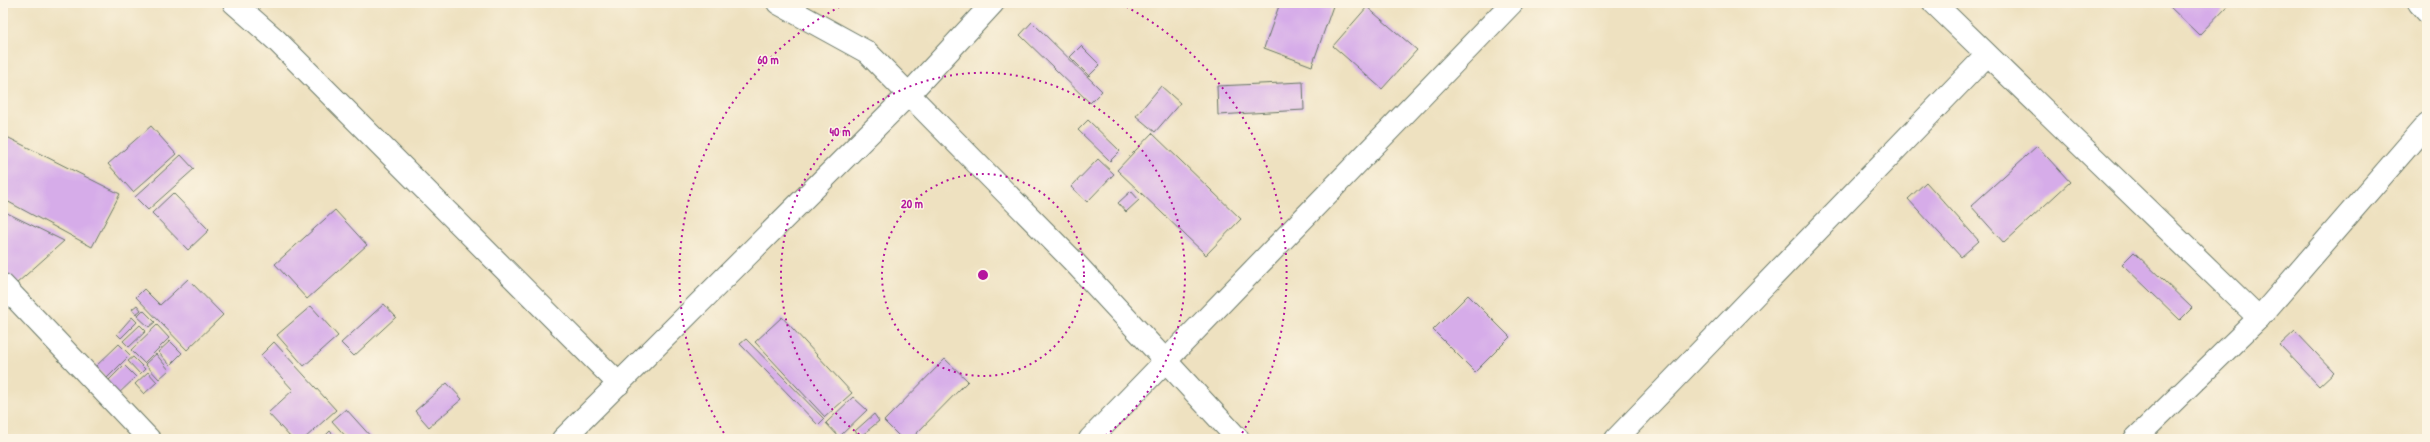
<svg xmlns="http://www.w3.org/2000/svg" width="2430" height="442" font-family="'Patrick Hand',sans-serif">
  <style>
    .building { fill: #d6ace9 }
    .lines { fill: none; stroke-linecap: round; stroke-linejoin: round }
    .street-casing { stroke: #677665; stroke-width: 24 }
    .street { stroke: #fff; stroke-width: 22 }
    .ring { fill: none; stroke: #b5179e; stroke-width: 2; stroke-dasharray: 2 4 }
    .centre { fill: #b5179e; stroke: #fcf5e5; stroke-width: 2 }
    .ring-label { font-size: 12px; text-anchor: middle; font-weight: bold; fill: #b5179e; stroke: #fcf5e5; stroke-width: 3; stroke-linejoin: round; paint-order: stroke }
  </style>
  <rect width="100%" height="100%" fill="#fcf5e5"/>
  <filter id="ink" filterUnits="userSpaceOnUse"><feTurbulence type="fractalNoise" baseFrequency=".025" numOctaves="2"/><feDisplacementMap in="SourceGraphic" scale="8" xChannelSelector="R" yChannelSelector="G"/><feConvolveMatrix kernelMatrix="1 2 1 2 8 2 1 2 1" color-interpolation-filters="sRGB"/></filter>
  <filter id="wash" filterUnits="userSpaceOnUse"><feTurbulence type="fractalNoise" baseFrequency=".012" numOctaves="4" result="noise"/><feDisplacementMap in="SourceGraphic" scale="16" xChannelSelector="R" yChannelSelector="G"/><feGaussianBlur stdDeviation="0.9" result="paint"/><feColorMatrix in="noise" values="0 0 0 0 0 0 0 0 0 0 0 0 0 0 0 0 0 1.4 0 .05"/><feComposite in="paint" operator="in"/></filter>
  <g filter="url(#wash)">
    <rect width="100%" height="100%" fill="#eee1c0"/>
    <g id="blocks">
      <g class="building">
        <polygon points="1280,3 1334,3 1312,66 1264,48"/>
        <polygon points="2166,3 2226,3 2228,5 2199,35"/>
        <polygon points="1367,7 1417,50 1382,89 1333,46"/>
        <polygon points="1032,22 1102,91 1090,103 1020,35"/>
        <polygon points="1081,46 1100,65 1089,76 1070,57"/>
        <polygon points="1303,82 1304,110 1218,115 1217,86"/>
        <polygon points="1161,86 1180,103 1155,132 1136,116"/>
        <polygon points="1088,120 1120,151 1110,161 1078,130"/>
        <polygon points="151,126 176,154 133,192 108,164"/>
        <polygon points="1152,133 1241,219 1206,255 1117,170"/>
        <polygon points="3,135 120,194 92,247 3,199"/>
        <polygon points="2037,146 2070,182 2004,243 1971,206"/>
        <polygon points="181,155 194,169 148,210 135,197"/>
        <polygon points="1098,159 1114,174 1087,202 1071,187"/>
        <polygon points="1926,182 1979,241 1961,257 1908,199"/>
        <polygon points="1131,191 1139,200 1126,212 1118,203"/>
        <polygon points="173,193 209,230 188,250 152,213"/>
        <polygon points="335,210 367,245 307,299 275,264"/>
        <polygon points="3,211 64,241 16,284 3,271"/>
        <polygon points="2134,252 2192,308 2180,320 2122,264"/>
        <polygon points="188,279 223,315 187,350 136,297 144,289 160,305"/>
        <polygon points="1468,295 1510,337 1475,372 1433,330"/>
        <polygon points="384,304 396,317 354,356 341,343"/>
        <polygon points="137,305 141,310 136,314 132,309"/>
        <polygon points="311,306 338,336 304,366 277,335"/>
        <polygon points="143,310 155,322 149,327 137,316"/>
        <polygon points="132,317 137,322 121,338 117,334"/>
        <polygon points="782,317 852,393 825,417 755,342"/>
        <polygon points="140,325 146,331 129,347 123,341"/>
        <polygon points="157,325 169,338 144,363 131,350"/>
        <polygon points="2295,331 2334,372 2319,386 2280,345"/>
        <polygon points="746,339 824,419 818,425 740,344"/>
        <polygon points="170,341 182,353 170,365 158,352"/>
        <polygon points="274,342 336,410 304,439 292,439 268,413 293,390 261,355"/>
        <polygon points="119,344 130,355 107,378 95,367"/>
        <polygon points="156,354 169,370 159,379 145,364"/>
        <polygon points="133,357 145,369 140,374 128,361"/>
        <polygon points="945,359 968,381 911,439 902,439 884,421"/>
        <polygon points="124,365 136,377 115,397 104,385"/>
        <polygon points="148,372 157,382 144,394 135,384"/>
        <polygon points="447,383 462,399 429,427 415,411"/>
        <polygon points="853,397 867,410 839,437 826,423"/>
        <polygon points="346,409 373,439 348,439 332,421"/>
        <polygon points="874,414 879,421 860,437 855,431"/>
        <polygon points="330,431 337,439 322,439"/>
      </g>
    </g>
  </g>
  <g filter="url(#ink)">
    <use href="#blocks" fill-opacity="0" stroke="#677665" stroke-width="1"/>
    <g class="lines">
      <g class="street-casing">
        <g id="street">
          <polyline points="234,3 276,40 619,384"/>
          <polyline points="778,3 867,52 1075,263 1238,439"/>
          <polyline points="1934,3 2259,318"/>
          <polyline points="2419,3 2427,12"/>
          <polyline points="3,285 149,439"/>
          <polyline points="563,439 909,94 993,3"/>
          <polyline points="1090,439 1512,3"/>
          <polyline points="1616,439 1986,56"/>
          <polyline points="2135,439 2259,318 2427,124"/>
        </g>
      </g>
      <use href="#street" class="street"/>
    </g>
  </g>
  <g class="ring">
    <circle cx="983" cy="275" r="101"/>
    <path d="M864 438A202 202 0 1 1 1102 438"/>
    <path d="M727 438A304 304 0 0 1 845 4M1121 4A304 304 0 0 1 1239 438"/>
  </g>
  <circle cx="983" cy="275" r="6" class="centre"/>
  <g class="ring-label">
    <text x="768" y="64">60 m</text>
    <text x="840" y="136">40 m</text>
    <text x="912" y="208">20 m</text>
  </g>
  <rect width="2430" height="442" fill="none" stroke="#fcf5e5" stroke-width="16"/>
</svg>
